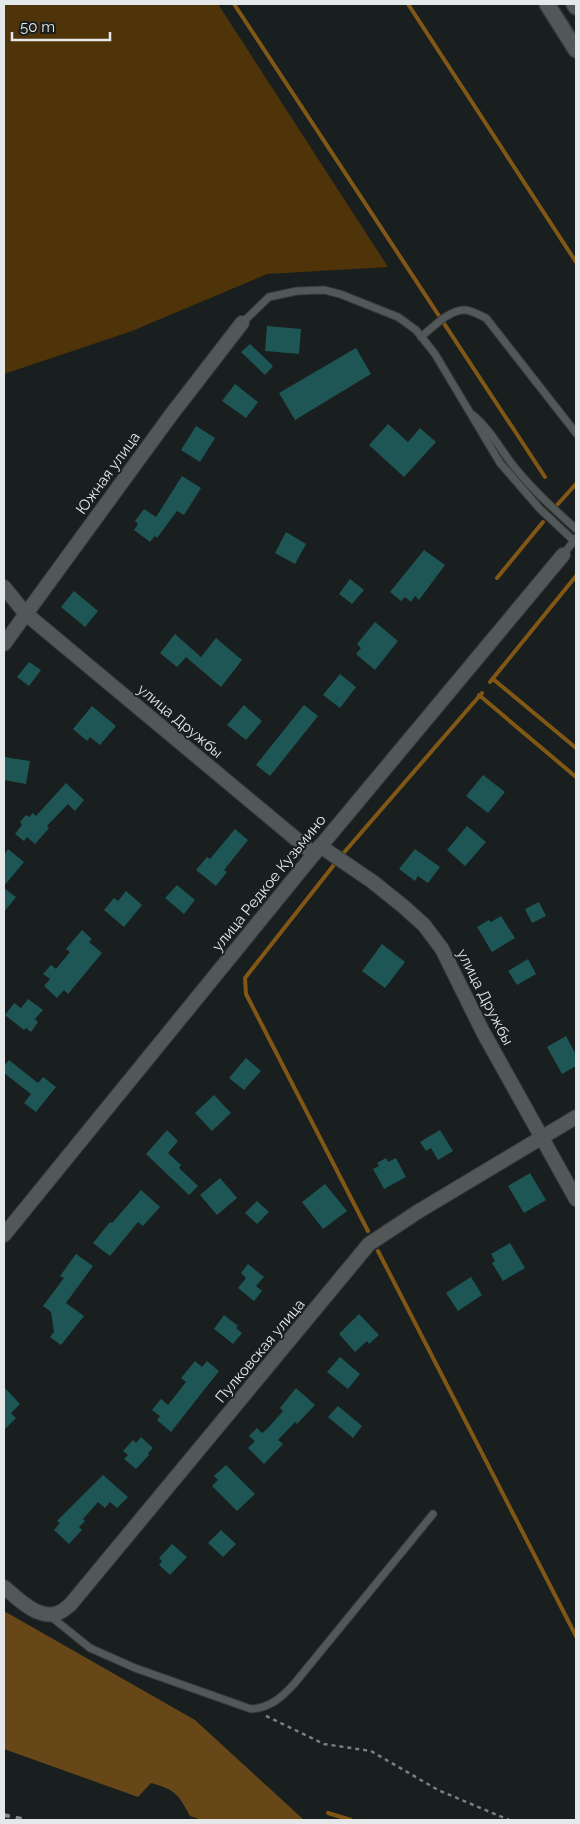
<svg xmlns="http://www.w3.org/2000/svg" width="580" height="1824" font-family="Raleway,sans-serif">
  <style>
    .green { fill: #4f3409 }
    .forest { fill: #674717 }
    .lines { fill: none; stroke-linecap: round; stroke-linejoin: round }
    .stream { stroke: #815715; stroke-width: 4 }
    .building { fill: #1e5656 }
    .service-casing { stroke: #363939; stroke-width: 9 }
    .minor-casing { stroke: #363939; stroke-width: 16 }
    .tertiary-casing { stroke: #363939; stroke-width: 18 }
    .path { stroke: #7b7f7f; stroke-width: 2.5; stroke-dasharray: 4 4; stroke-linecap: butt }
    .service { stroke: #525858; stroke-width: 7 }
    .minor { stroke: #525858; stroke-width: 14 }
    .tertiary { stroke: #525858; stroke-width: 15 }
    .rail { stroke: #858888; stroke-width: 4; stroke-dasharray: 6 6; stroke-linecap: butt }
    .labels { text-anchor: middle; stroke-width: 4; stroke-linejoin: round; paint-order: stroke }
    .street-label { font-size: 15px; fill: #e5e8e8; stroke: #191e1e }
  </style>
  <rect width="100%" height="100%" fill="#191e1e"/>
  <polygon class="green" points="4,4 218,4 388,267 267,274 132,331 4,374"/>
  <path class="forest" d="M4 1611 195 1720 304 1820H202L190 1816C178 1794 176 1790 151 1783L138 1797 4 1749Z"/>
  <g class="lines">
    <g class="stream">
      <polyline points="234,4 545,477"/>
      <polyline points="408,4 576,262"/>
      <polyline points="557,505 576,484"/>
      <polyline points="497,578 543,522"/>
      <polyline points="493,679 576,748"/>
      <polyline points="490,682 576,576"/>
      <polyline points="479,695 576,777"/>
      <polyline points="341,856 482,693"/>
      <polyline points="337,861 245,978 246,994 368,1231"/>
      <polyline points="378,1251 576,1636"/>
      <polyline points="328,1813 351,1820"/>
    </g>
  </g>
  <g class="building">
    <polygon points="267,326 301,329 299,354 265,351"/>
    <polygon points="250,344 273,366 265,375 241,352"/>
    <polygon points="356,348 371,374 295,420 279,393"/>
    <polygon points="235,384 258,402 246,418 222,401"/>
    <polygon points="388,424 408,442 420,428 436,442 404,477 369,445"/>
    <polygon points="196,426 215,438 200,462 181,450"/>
    <polygon points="182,476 201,488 184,515 177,511 157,538 155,536 150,542 134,530 138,524 135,521 144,509 156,517"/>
    <polygon points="286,532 306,544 295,564 275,553"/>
    <polygon points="424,550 445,565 419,600 415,596 411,602 405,597 401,601 390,592"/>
    <polygon points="350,579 364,590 352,604 339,594"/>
    <polygon points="74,591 98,611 85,627 61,607"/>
    <polygon points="375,622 398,641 375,670 356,654 361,648 357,644"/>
    <polygon points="175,634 201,657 216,638 242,660 221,687 186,657 177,667 160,653"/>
    <polygon points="29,662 41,670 29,686 17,677"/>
    <polygon points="340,674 356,687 340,708 323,695"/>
    <polygon points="244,705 262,721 246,740 227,725"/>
    <polygon points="304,705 318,716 270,776 256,765"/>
    <polygon points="92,706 116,726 100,745 90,737 87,741 73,729"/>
    <polygon points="4,757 30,761 26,784 4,780"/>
    <polygon points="483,775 505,792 488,813 466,796"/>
    <polygon points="66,783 84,800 75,811 68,804 47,826 49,828 35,844 27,837 24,841 15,834 22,825 20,822 26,815 29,817 33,813 36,816"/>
    <polygon points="467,826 486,842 465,866 447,850"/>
    <polygon points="235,829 248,840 224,870 227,872 216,886 196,870 207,857 210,859"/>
    <polygon points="8,849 24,862 4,886 4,855"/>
    <polygon points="415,849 440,867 428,883 418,876 415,881 399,869"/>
    <polygon points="177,885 195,900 184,914 165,898"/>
    <polygon points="4,888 16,897 4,912"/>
    <polygon points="126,891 142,905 124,927 104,910 114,898 118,901"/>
    <polygon points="539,902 546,916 532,923 525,909"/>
    <polygon points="501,916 515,938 492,952 477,927 489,920 491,922"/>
    <polygon points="82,930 92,939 89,942 102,953 68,994 64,990 57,998 44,986 50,979 43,974 51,965 56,969 70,952 66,949"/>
    <polygon points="382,944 405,962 385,988 362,971"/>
    <polygon points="528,959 536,974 517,985 508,971"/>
    <polygon points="28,999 43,1010 35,1019 38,1022 31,1032 26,1028 24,1030 5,1015 14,1003 21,1008"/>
    <polygon points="566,1036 576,1055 576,1066 562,1074 547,1047"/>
    <polygon points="246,1058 261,1071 244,1090 229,1078"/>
    <polygon points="9,1060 38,1083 43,1077 56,1087 36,1112 24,1103 31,1094 4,1073 4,1066"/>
    <polygon points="214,1095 231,1113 212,1131 195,1113"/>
    <polygon points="167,1130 178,1141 168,1153 181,1165 179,1168 198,1186 189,1195 146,1154"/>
    <polygon points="440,1130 453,1151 438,1160 431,1148 426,1151 420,1142"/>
    <polygon points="386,1158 388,1162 396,1158 406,1177 384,1189 373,1169 379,1166 377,1163"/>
    <polygon points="530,1173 546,1200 524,1213 508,1186"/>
    <polygon points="220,1178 237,1198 217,1215 200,1195"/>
    <polygon points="325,1184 347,1211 323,1229 302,1202"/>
    <polygon points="141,1190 160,1207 143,1226 138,1222 110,1256 93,1243 110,1222 112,1223"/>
    <polygon points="257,1201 269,1212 257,1224 245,1213"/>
    <polygon points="510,1243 525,1268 503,1281 492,1263 495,1261 491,1254"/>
    <polygon points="76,1254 93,1266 66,1303 84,1316 61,1345 50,1337 54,1332 51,1312 43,1306 64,1278 60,1276"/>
    <polygon points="248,1264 264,1277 256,1286 262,1291 254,1301 238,1288 246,1278 241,1273"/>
    <polygon points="471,1277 482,1295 458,1311 446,1293"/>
    <polygon points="359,1314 379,1335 369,1344 367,1341 355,1352 339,1334"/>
    <polygon points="224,1315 238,1326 236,1328 242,1333 233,1344 214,1329"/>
    <polygon points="340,1357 360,1374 348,1389 327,1372"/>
    <polygon points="195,1361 202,1367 207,1361 219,1371 171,1432 157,1420 160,1416 152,1410 161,1399 168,1405 186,1382 181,1378"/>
    <polygon points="4,1387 20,1404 11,1413 16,1418 4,1430"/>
    <polygon points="296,1388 315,1405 297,1424 295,1422 278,1440 283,1444 264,1464 248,1448 255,1441 249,1436 257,1428 262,1433 267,1429 283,1411 280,1408"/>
    <polygon points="338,1406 362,1426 353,1438 328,1417"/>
    <polygon points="141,1437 153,1448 148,1453 149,1455 136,1469 124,1459 128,1455 123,1451 133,1440 136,1443"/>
    <polygon points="226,1465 255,1494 237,1511 212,1486 218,1480 214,1476"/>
    <polygon points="103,1475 128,1497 117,1508 110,1502 105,1508 98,1502 83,1519 85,1521 79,1527 82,1530 69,1544 54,1530 60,1523 57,1521"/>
    <polygon points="221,1530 236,1544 223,1557 208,1543"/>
    <polygon points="172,1544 187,1557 170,1575 159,1565 162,1561 159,1558"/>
  </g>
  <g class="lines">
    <g class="service-casing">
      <g id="service">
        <polyline points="242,323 269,297 297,291 324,290 340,294 398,317 416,330 435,354 500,463 540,509 574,541"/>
        <path d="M421 337C432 328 449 310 464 310 472 310 479 315 486 318L576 433"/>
        <path d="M473 415C492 431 501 451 516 469 534 491 555 510 576 529"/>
        <polyline points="563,555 576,538"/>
        <path d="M49 1615 90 1648 135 1668 251 1709C270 1708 282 1697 294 1684L433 1514"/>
      </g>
    </g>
    <g class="minor-casing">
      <g id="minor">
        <polyline points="4,587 25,613 314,854"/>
        <polyline points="4,644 171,415 242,323"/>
        <polyline points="320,846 373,882 404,907 424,925 442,949 483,1032 576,1199"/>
        <polyline points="4,1235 314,854 563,555"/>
        <path d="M4 1587C18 1599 40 1622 60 1612 63 1611 67 1607 70 1605L369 1244 419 1211 576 1117"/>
      </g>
    </g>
    <g class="tertiary-casing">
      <g id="tertiary">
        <polyline points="547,4 576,50"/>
        <polyline points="574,4 576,7"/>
      </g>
    </g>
    <polyline class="path" points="266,1716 324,1744 371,1751 438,1790 509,1820"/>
    <use href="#service" class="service"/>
    <use href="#minor" class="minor"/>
    <use href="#tertiary" class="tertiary"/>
    <polyline class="rail" points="4,1815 26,1820"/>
  </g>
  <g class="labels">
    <g class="street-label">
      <text transform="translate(108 473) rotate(-54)" y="5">Южная улица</text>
      <text transform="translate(180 721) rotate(40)" y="5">улица Дружбы</text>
      <text transform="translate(269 883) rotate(-51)" y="5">улица Редкое Кузьмино</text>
      <text transform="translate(485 997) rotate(63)" y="5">улица Дружбы</text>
      <text transform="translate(260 1351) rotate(-50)" y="5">Пулковская улица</text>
    </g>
  </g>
  <rect width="580" height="1824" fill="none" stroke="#e5e8e8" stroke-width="10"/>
  <path d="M12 32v8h98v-8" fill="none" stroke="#e5e8e8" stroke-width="2.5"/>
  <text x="20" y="32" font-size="15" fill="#e5e8e8" stroke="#191e1e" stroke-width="4" paint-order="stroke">50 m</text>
</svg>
